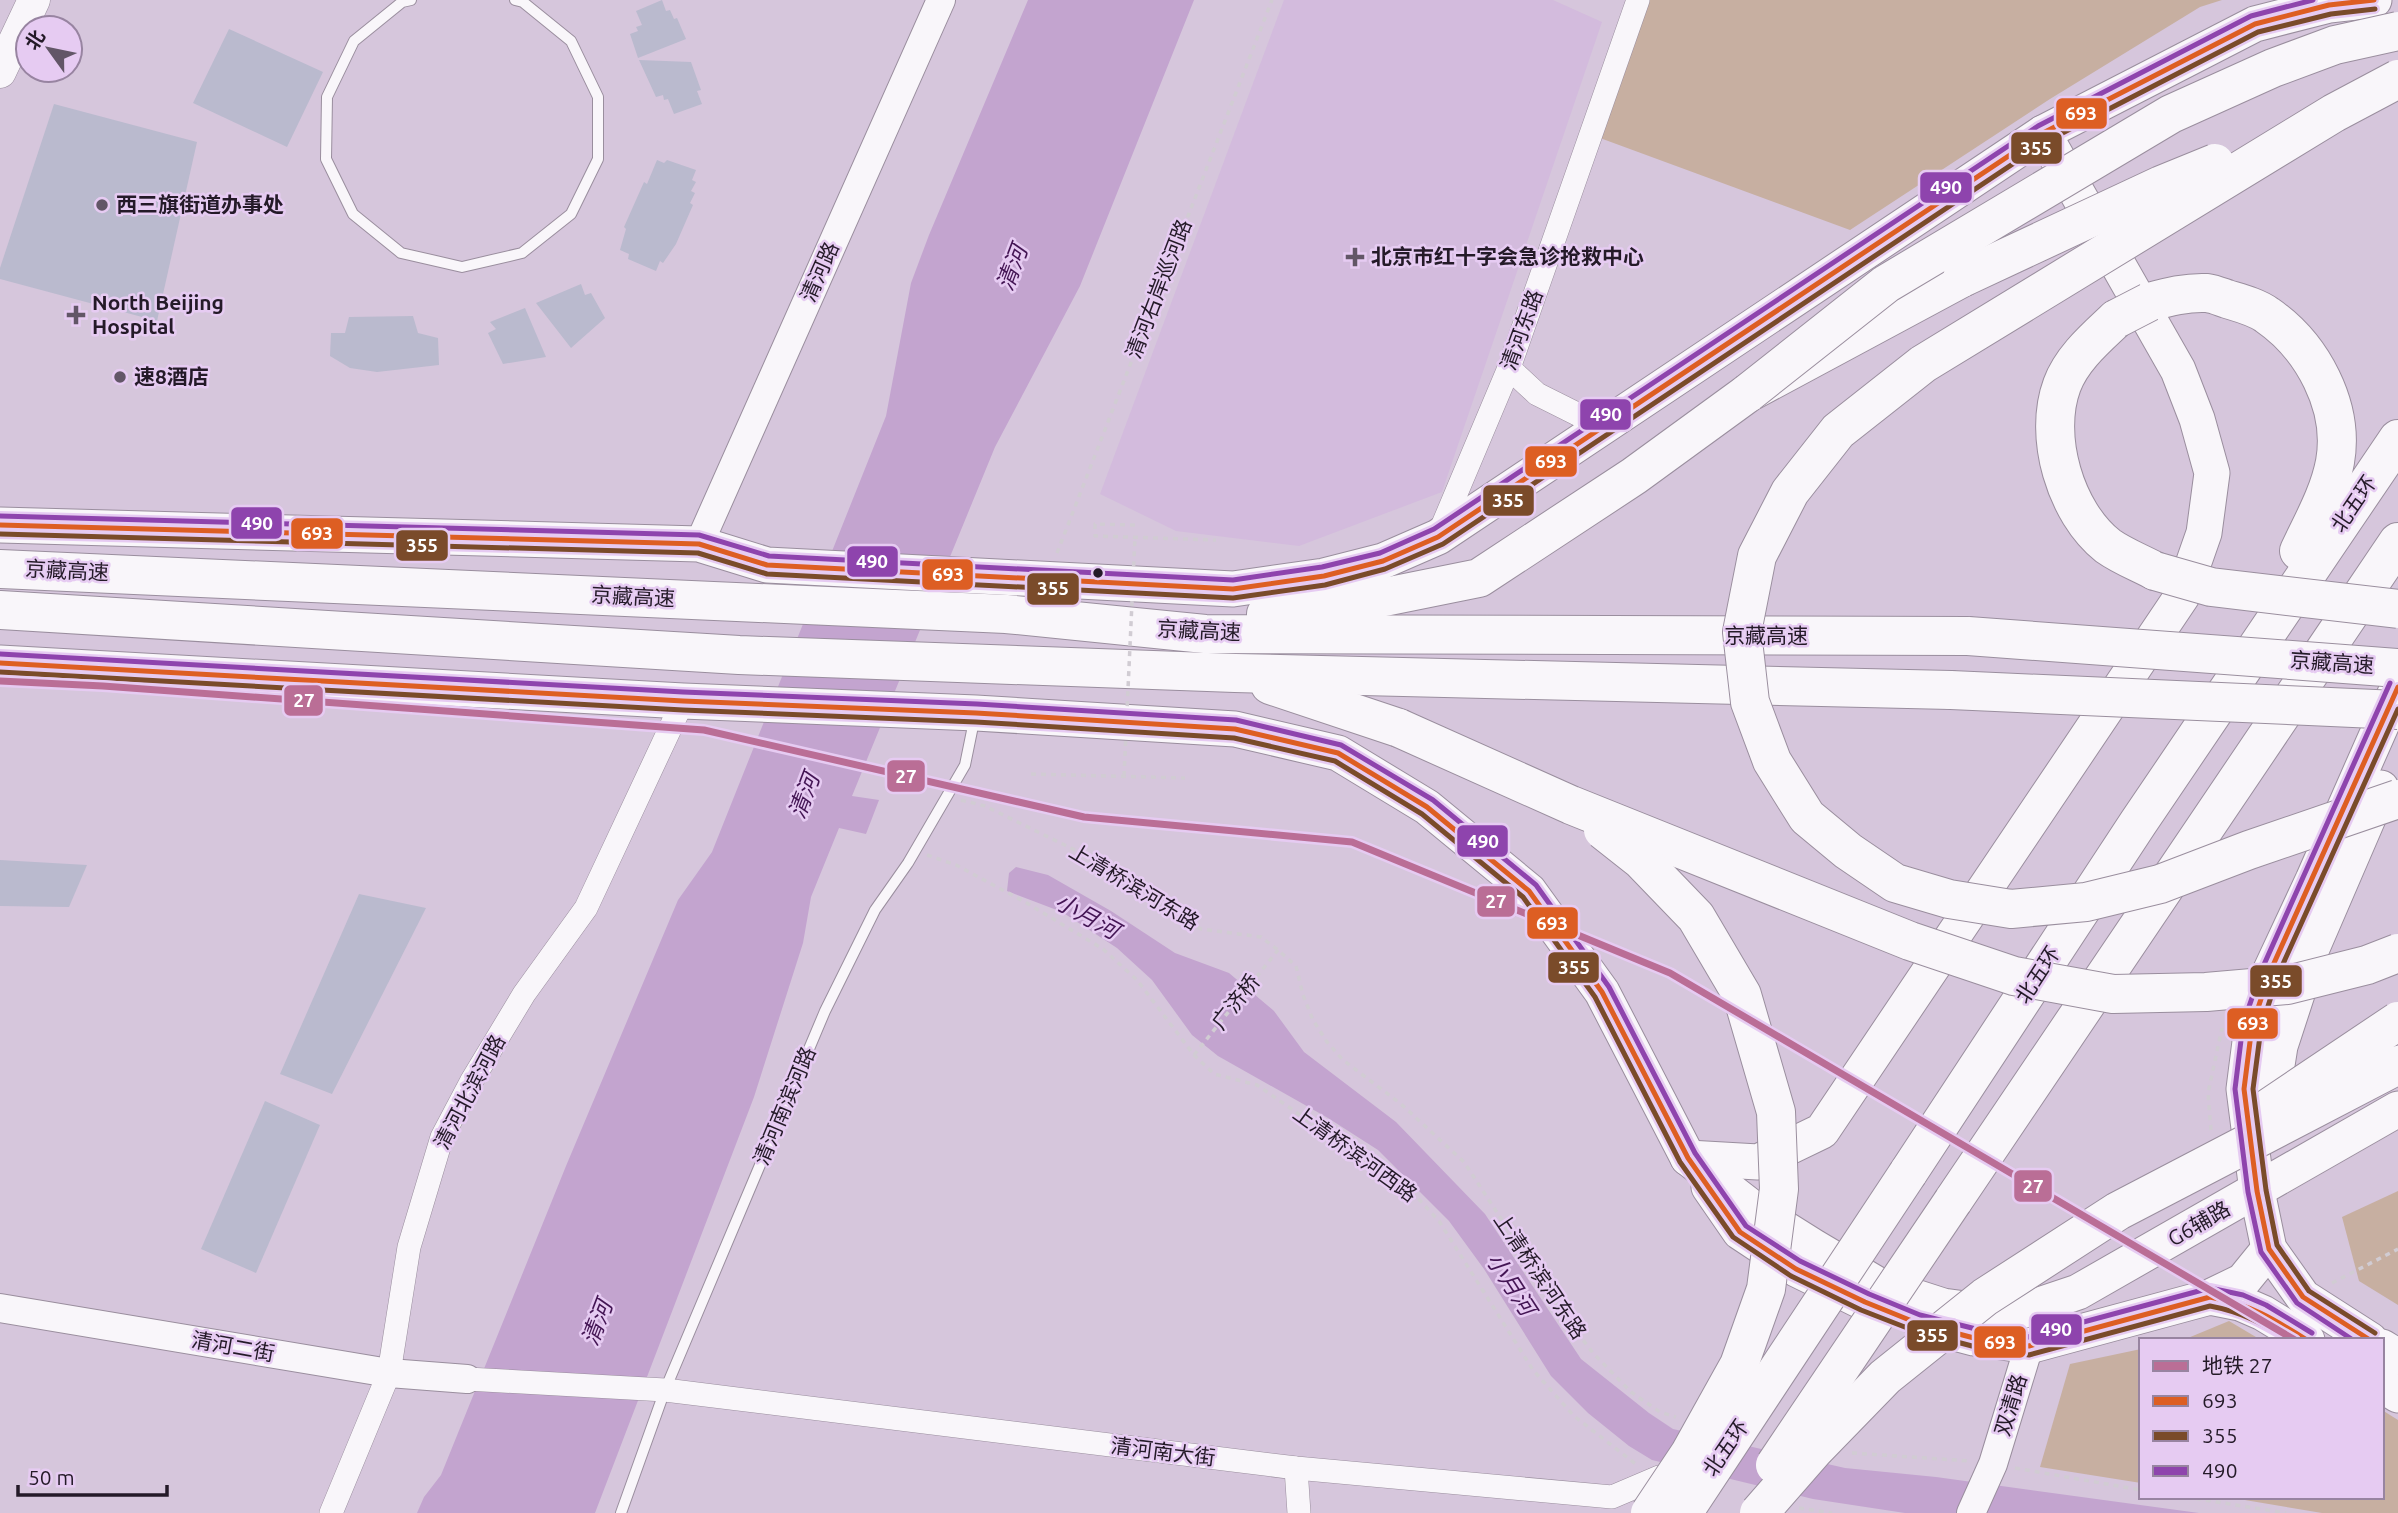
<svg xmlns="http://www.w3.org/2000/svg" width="2398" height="1513" font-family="Ubuntu,'Noto Sans SC',sans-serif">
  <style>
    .built { fill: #d3bbdd }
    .green { fill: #c7afa1 }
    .water { fill: #c3a4cf }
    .building { fill: #babace }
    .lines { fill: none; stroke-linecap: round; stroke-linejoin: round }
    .service-casing { stroke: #9a8e9e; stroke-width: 12 }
    .minor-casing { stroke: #9a8e9e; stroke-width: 24 }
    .tertiary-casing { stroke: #9a8e9e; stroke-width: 30 }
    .secondary-casing { stroke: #9a8e9e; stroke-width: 33 }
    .primary-casing { stroke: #9a8e9e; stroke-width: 37 }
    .motorway-casing { stroke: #9a8e9e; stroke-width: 40 }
    .path { stroke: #d1ccd3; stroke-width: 3.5; stroke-dasharray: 5 5; stroke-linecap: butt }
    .service { stroke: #f9f6fa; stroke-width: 10 }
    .minor { stroke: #f9f6fa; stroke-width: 23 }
    .tertiary { stroke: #f9f6fa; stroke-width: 28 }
    .secondary { stroke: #f9f6fa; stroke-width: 32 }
    .primary { stroke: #f9f6fa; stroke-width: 35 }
    .motorway { stroke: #f9f6fa; stroke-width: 38 }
    .motorway-bridge-casing { stroke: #9a8e9e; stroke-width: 40; stroke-linecap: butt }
    .path-bridge { stroke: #d1ccd3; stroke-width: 3.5; stroke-dasharray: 5 5; stroke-linecap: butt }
    .motorway-bridge { stroke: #f9f6fa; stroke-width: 38 }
    .bus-1-casing { stroke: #e6cbf2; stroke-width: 10 }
    .bus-2-casing { stroke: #e6cbf2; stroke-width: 10 }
    .bus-3-casing { stroke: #e6cbf2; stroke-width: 10 }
    .bus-1 { stroke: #dd5e23; stroke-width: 5 }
    .bus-2 { stroke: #7a4b2a; stroke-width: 5 }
    .bus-3 { stroke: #8e44ad; stroke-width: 5 }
    .metro-1-casing { stroke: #e6cbf2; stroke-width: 12 }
    .metro-1 { stroke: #ba6e96; stroke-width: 7 }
    .poi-dot { fill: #625667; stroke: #e6cbf2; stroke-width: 2.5 }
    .bus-dot { fill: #241a28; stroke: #e6cbf2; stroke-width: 2.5 }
    .labels { text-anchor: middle; stroke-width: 5; stroke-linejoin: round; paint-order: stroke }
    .poi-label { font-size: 21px; font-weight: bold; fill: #241a28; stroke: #e6cbf2; text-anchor: start }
    .street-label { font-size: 21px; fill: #241a28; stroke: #e6cbf2 }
    .water-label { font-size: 23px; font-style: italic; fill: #441554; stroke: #e6cbf2 }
    .line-badge { stroke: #e6cbf2; stroke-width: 2.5 }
    .badge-label { font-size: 19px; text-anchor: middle; font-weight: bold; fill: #fff }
  </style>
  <rect width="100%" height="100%" fill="#d6c6dc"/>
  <polygon class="built" points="1284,0 1553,0 1602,22 1442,492 1299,546 1176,531 1100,494"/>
  <g class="green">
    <polygon points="1649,0 2222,0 2200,7 2050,99 1850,230 1600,138"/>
    <polygon points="2398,1191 2398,1305 2359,1281 2342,1217"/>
    <polygon points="2229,1321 2261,1340 2183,1340"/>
    <polygon points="2141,1349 2141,1483 2040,1467 2070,1364"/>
    <polygon points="2382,1410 2398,1420 2398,1513 2322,1513 2227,1497 2382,1497"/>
  </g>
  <g class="water">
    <polygon points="1028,0 1194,0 1080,286 995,447 852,796 879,800 866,834 839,828 811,897 803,943 754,1097 595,1513 417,1513 424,1497 441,1475 566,1166 678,900 712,852 886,416 911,283 929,235"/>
    <polygon points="1016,867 1048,875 1111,911 1175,953 1229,973 1274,1011 1304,1052 1396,1122 1485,1214 1581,1359 1649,1413 1673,1429 1845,1468 1936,1477 2199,1513 1905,1513 1813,1499 1652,1460 1629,1446 1588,1413 1551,1376 1484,1269 1449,1221 1378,1150 1328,1118 1218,1056 1192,1035 1152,980 1117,948 1062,912 1007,891 1009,873"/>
  </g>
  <g class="building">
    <polygon points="662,0 666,11 670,10 674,19 677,18 686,39 638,58 630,34 638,31 636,27 642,25 636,11"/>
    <polygon points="229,29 323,72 287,147 193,103"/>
    <polygon points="639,60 691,62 701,90 697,91 702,104 674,114 668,99 664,100 663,95 656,97"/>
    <polygon points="54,104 197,142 157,321 0,279 0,268"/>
    <polygon points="657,160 664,163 667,160 696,170 692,180 696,182 691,191 695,193 690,203 693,205 676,244 663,263 660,261 656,271 628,259 629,254 620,250 626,229 624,227 644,182 647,184"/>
    <polygon points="581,284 585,295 591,293 605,318 571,348 536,303"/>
    <polygon points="525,308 546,357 503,364 488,333 496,329 490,322"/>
    <polygon points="413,316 418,333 438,338 439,365 377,372 350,368 330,356 331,333 345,333 349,317"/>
    <polygon points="0,860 87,865 69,907 0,906"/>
    <polygon points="359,894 426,908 332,1094 280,1074"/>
    <polygon points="265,1101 320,1125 256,1273 201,1249"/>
  </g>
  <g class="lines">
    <g class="service-casing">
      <g id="service">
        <polyline points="411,0 402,2 354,41 327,97 326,159 353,214 401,253 462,267 522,253 571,214 598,159 598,97 571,41 523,2 515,0"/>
        <polyline points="621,1513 665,1390 825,1011 875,910 908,863 965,765 975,716"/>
      </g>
    </g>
    <g class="minor-casing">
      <g id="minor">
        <polyline points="1509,368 1537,394 1603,427"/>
        <polyline points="1439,534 1509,368 1638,0"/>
        <polyline points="467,1379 665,1390 1296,1468 1612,1497 1659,1477"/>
        <polyline points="1296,1468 1299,1513"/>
        <polyline points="331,1513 389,1373 409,1247 442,1137 471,1082 524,994 586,908 683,701"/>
      </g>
    </g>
    <g class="tertiary-casing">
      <g id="tertiary">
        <polyline points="699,544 941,0"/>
        <polyline points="0,1308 389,1373 467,1379"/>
        <polyline points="1971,1513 1993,1464 2029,1346"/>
      </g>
    </g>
    <g class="secondary-casing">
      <polyline id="secondary" points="0,72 34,0"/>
    </g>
    <g class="primary-casing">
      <g id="primary">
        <polyline points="0,525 699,544 767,565 1233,589 1324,576 1383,561 1438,537 2043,133 2255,24 2329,5 2374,0"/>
        <polyline points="0,663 683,701 976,713 1235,729 1338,753 1427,807 1529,891 1602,992 1688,1158 1755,1210 1814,1247 1878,1285 1943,1306 2010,1315 2078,1292 2398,1109"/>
        <polyline points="2267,1128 2280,1046 2312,948 2381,788"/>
        <polyline points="1688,1158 1758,1162 1822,1131 2182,596 2204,533 2212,473 2197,419 2178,370 2043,133"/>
        <polyline points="1709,1187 1740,1232 1796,1269 1859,1300"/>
        <polyline points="2210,1297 2243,1281 2269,1249"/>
        <polyline points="1921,1324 1974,1338 2029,1346 2210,1297 2240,1303 2263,1313 2307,1340"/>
        <polyline points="2370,1340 2303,1297 2269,1249 2257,1191 2244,1089 2252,1026 2270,972 2313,880 2398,687"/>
        <polyline points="2382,1347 2398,1357"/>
        <polyline points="2382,1385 2398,1395"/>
      </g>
    </g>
    <g class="motorway-casing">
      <g id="motorway">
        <path d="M2149 302C2168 297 2187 292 2207 293 2214 294 2221 297 2227 299 2240 303 2256 307 2267 315 2312 346 2345 406 2335 462 2329 494 2312 523 2299 551"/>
        <path d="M2116 319C2096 338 2072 358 2062 385 2043 436 2065 512 2108 546 2122 556 2140 563 2155 571"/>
        <polyline points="0,569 1006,614 1205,634 1968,636"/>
        <polyline points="0,610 739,655 1235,673 1951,690"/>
        <polyline points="1266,614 1365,601 1479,578 1634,476 1748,393 1962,278"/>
        <polyline points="1270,685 1399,728"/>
        <polyline points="1908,1173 2138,823 2398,439"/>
        <polyline points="1953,1201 2398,542"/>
      </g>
    </g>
    <g class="path">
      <polyline points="1135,525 1095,524 1095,536 1216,540"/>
      <polyline points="1057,553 1272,0"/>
      <polyline points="1031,774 1185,778"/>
      <polyline points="961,800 985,806 1083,854 1125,879 1165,909 1201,929 1261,937 1278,950 1296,966 1303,995 1313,1020 1327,1042 1343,1060 1401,1104 1464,1162 1566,1318 1593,1353 1631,1392 1660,1412 1676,1417"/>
      <polyline points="927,855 956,865 1025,902 1103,949 1137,980 1194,1055 1214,1074 1257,1085 1414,1194 1439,1221 1533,1370 1574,1416 1637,1465"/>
      <polyline points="1194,1055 1278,950"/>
      <polyline points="2211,1130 2208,1093 2222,1028"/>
      <polyline points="2332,1283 2398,1249"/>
      <polyline points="1852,1453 1970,1461"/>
      <polyline points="2015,1468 2141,1490"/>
      <polyline points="2186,1497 2286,1513"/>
      <polyline points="1799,1508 1832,1513"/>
    </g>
    <use href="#service" class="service"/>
    <use href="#minor" class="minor"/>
    <use href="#tertiary" class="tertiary"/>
    <use href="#secondary" class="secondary"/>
    <use href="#primary" class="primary"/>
    <use href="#motorway" class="motorway"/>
    <g class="motorway-bridge-casing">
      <g id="motorway-bridge">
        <polyline points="2398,79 2334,113 1923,364 1838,431 1790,492 1757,556 1742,632 1750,702 1772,761 1807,817 1848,851 1895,883 1949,899 2011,909 2086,902 2160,884 2249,850 2398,799"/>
        <polyline points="1962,278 2161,185 2215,163"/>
        <polyline points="2116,319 2149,302"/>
        <polyline points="1748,393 1886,284 2171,114 2273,68 2335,45 2398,31"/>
        <polyline points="2155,571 2211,587 2398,609"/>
        <polyline points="1968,636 2398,668"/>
        <polyline points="1951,690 2398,710"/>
        <polyline points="1399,728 1571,805 1910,941 2014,976 2113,994 2206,992 2287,985 2367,965 2398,953"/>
        <polyline points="1603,830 1641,860 1696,917 1742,995 1776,1112 1779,1189 1766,1289 1739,1365 1690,1453 1650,1513"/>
        <polyline points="2261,1113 2398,1021"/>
        <polyline points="1775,1465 1953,1201"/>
        <polyline points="1683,1513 1908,1173"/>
        <polyline points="1759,1513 1814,1450 1885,1377 1985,1297 2118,1211 2398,1065"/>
      </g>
    </g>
    <polyline class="path-bridge" points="1124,776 1135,537"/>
    <use href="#motorway-bridge" class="motorway-bridge"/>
    <g class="bus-1-casing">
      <g id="bus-1">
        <polyline points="0,525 699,544 767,565 1233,589 1324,576 1383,561 1438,537 2043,133 2255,24 2329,5 2374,0"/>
        <path d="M0 663 683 701 976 713 1235 729 1338 753 1427 807 1529 891 1602 992 1688 1158 1740 1232 1796 1269 1865 1302 1917 1323 1974 1338 2029 1346 2210 1297C2251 1305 2272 1318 2307 1340"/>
        <polyline points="2370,1340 2303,1297 2269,1249 2257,1191 2244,1089 2252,1026 2270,972 2398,687"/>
      </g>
    </g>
    <g class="bus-2-casing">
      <g id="bus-2">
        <polyline points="0,534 698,553 767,574 1233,598 1325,585 1385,569 1443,544 2047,141 2258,32 2331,14 2375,9"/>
        <path d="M0 672 683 710 976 722 1234 738 1335 761 1422 814 1523 897 1595 997 1680 1162 1733 1237 1791 1276 1861 1310 1915 1331 1972 1346 2029 1355 2210 1306C2242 1312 2262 1323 2290 1340"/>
        <polyline points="2375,1333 2309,1291 2277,1245 2266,1190 2253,1089 2261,1028 2278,975 2398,709"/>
      </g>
    </g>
    <g class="bus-3-casing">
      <g id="bus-3">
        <polyline points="0,516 699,535 769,556 1233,580 1322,567 1380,553 1434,529 2038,126 2251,16 2313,0"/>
        <polyline points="0,654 683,692 977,704 1236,720 1341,745 1433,800 1536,885 1609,987 1695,1153 1746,1226 1800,1261 1869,1294 1920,1315 1976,1329 2028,1337 2210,1288 2243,1295 2266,1305 2312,1333"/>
        <polyline points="2353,1340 2297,1303 2261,1252 2248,1192 2235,1089 2243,1024 2262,969 2390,683"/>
      </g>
    </g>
    <use href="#bus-1" class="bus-1"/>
    <use href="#bus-2" class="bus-2"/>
    <use href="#bus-3" class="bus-3"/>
    <g class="metro-1-casing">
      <polyline id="metro-1" points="0,681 103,686 704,730 1084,817 1352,842 1670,973 2295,1340"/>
    </g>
    <use href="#metro-1" class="metro-1"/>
  </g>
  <g class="poi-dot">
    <circle cx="102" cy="205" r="7"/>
    <path d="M1351.5 246.5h7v7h7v7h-7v7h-7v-7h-7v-7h7z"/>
    <path d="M72.5 304.5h7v7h7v7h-7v7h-7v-7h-7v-7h7z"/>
    <circle cx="120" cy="377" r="7"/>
  </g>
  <circle class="bus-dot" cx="1098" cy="573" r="6"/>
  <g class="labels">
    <g class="poi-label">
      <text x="116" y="212">西三旗街道办事处</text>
      <text x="1371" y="264">北京市红十字会急诊抢救中心</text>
      <text x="92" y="310">North Beijing<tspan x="92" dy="24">Hospital</tspan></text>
      <text x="134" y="384">速8酒店</text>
    </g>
    <g class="street-label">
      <text transform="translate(820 272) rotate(-66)" y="7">清河路</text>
      <text transform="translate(1159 289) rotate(-69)" y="7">清河右岸巡河路</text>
      <text transform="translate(1522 330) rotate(-70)" y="7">清河东路</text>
      <text transform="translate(2354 504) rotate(-56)" y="7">北五环</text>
      <text transform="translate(67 571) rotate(3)" y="7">京藏高速</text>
      <text transform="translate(633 597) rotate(3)" y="7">京藏高速</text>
      <text transform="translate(1199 631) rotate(3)" y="7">京藏高速</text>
      <text x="1766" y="643">京藏高速</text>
      <text transform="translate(2332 663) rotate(4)" y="7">京藏高速</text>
      <text transform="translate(1134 887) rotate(31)" y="7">上清桥滨河东路</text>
      <text transform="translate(2038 975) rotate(-57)" y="7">北五环</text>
      <text transform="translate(1236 1002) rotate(-52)" y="7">广济桥</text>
      <text transform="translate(470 1092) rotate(-62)" y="7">清河北滨河路</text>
      <text transform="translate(785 1106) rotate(-67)" y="7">清河南滨河路</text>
      <text transform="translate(1355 1154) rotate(36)" y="7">上清桥滨河西路</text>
      <text transform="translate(2199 1224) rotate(-30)" y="7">G6辅路</text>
      <text transform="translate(1540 1276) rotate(56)" y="7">上清桥滨河东路</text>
      <text transform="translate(233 1347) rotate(10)" y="7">清河二街</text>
      <text transform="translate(2011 1405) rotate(-73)" y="7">双清路</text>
      <text transform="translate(1726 1448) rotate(-56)" y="7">北五环</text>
      <text transform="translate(1163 1452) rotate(7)" y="7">清河南大街</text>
    </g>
    <g class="water-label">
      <text transform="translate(1012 268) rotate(-69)" y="8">清河</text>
      <text transform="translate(804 796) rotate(-69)" y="8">清河</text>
      <text transform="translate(1087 916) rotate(29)" y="8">小月河</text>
      <text transform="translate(1511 1284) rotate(57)" y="8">小月河</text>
      <text transform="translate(597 1323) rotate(-69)" y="8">清河</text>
    </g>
  </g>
  <g class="line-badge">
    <rect x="2055" y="97" width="53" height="33" rx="7" fill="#dd5e23"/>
    <rect x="2010" y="131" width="53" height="34" rx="7" fill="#7a4b2a"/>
    <rect x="1919" y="171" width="54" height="33" rx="7" fill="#8e44ad"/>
    <rect x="1579" y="398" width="53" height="33" rx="7" fill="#8e44ad"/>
    <rect x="1524" y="445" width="54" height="33" rx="7" fill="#dd5e23"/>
    <rect x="1482" y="484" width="53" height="33" rx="7" fill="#7a4b2a"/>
    <rect x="230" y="506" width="53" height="34" rx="7" fill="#8e44ad"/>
    <rect x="290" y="517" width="54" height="33" rx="7" fill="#dd5e23"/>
    <rect x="395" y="529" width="54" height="33" rx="7" fill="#7a4b2a"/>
    <rect x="846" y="545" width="53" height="33" rx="7" fill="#8e44ad"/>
    <rect x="921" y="558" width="53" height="33" rx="7" fill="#dd5e23"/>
    <rect x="1026" y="572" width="54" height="34" rx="7" fill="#7a4b2a"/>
    <rect x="283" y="684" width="41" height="33" rx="7" fill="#ba6e96"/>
    <rect x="886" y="759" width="40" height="34" rx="7" fill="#ba6e96"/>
    <rect x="1456" y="824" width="53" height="34" rx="7" fill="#8e44ad"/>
    <rect x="1476" y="885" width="40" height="33" rx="7" fill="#ba6e96"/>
    <rect x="1526" y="906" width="53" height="34" rx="7" fill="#dd5e23"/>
    <rect x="1547" y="951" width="53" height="33" rx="7" fill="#7a4b2a"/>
    <rect x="2249" y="964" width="54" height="34" rx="7" fill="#7a4b2a"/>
    <rect x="2226" y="1007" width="53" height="33" rx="7" fill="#dd5e23"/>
    <rect x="2013" y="1169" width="40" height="34" rx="7" fill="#ba6e96"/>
    <rect x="2030" y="1313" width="53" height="33" rx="7" fill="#8e44ad"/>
    <rect x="1906" y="1319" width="53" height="33" rx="7" fill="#7a4b2a"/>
    <rect x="1973" y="1325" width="54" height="34" rx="7" fill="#dd5e23"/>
  </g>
  <g class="badge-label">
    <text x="2081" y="120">693</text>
    <text x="2036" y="155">355</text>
    <text x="1946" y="194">490</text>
    <text x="1606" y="421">490</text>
    <text x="1551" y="468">693</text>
    <text x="1508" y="507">355</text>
    <text x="257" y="530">490</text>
    <text x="317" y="540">693</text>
    <text x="422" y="552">355</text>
    <text x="872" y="568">490</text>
    <text x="948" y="581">693</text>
    <text x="1053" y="595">355</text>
    <text x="304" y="707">27</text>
    <text x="906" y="783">27</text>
    <text x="1483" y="848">490</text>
    <text x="1496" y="908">27</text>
    <text x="1552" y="930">693</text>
    <text x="1574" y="974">355</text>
    <text x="2276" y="988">355</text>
    <text x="2253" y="1030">693</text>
    <text x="2033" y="1193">27</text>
    <text x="2056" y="1336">490</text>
    <text x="1932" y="1342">355</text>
    <text x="2000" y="1349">693</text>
  </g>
  <rect x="2139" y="1338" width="245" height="161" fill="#e6cbf2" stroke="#9884a1" stroke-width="2"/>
  <rect x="2153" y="1361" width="35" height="10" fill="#ba6e96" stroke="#9884a1" stroke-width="2"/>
  <text x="2202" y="1373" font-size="21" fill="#241a28">地铁 27</text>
  <rect x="2153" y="1396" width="35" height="10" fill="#dd5e23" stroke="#9884a1" stroke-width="2"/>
  <text x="2202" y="1408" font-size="21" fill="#241a28">693</text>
  <rect x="2153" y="1431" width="35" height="10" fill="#7a4b2a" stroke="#9884a1" stroke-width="2"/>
  <text x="2202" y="1443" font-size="21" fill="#241a28">355</text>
  <rect x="2153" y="1466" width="35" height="10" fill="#8e44ad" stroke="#9884a1" stroke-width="2"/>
  <text x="2202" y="1478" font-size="21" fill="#241a28">490</text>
  <g transform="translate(49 49) rotate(303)"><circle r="33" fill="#e6cbf2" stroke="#9884a1" stroke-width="2"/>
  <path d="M0-5L12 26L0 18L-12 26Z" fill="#625667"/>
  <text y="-10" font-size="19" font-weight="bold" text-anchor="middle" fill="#241a28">北</text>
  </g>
  <path d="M18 1485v10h149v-10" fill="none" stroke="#241a28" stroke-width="3.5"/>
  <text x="28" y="1485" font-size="21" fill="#241a28" stroke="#e6cbf2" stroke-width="5" paint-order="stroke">50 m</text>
</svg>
